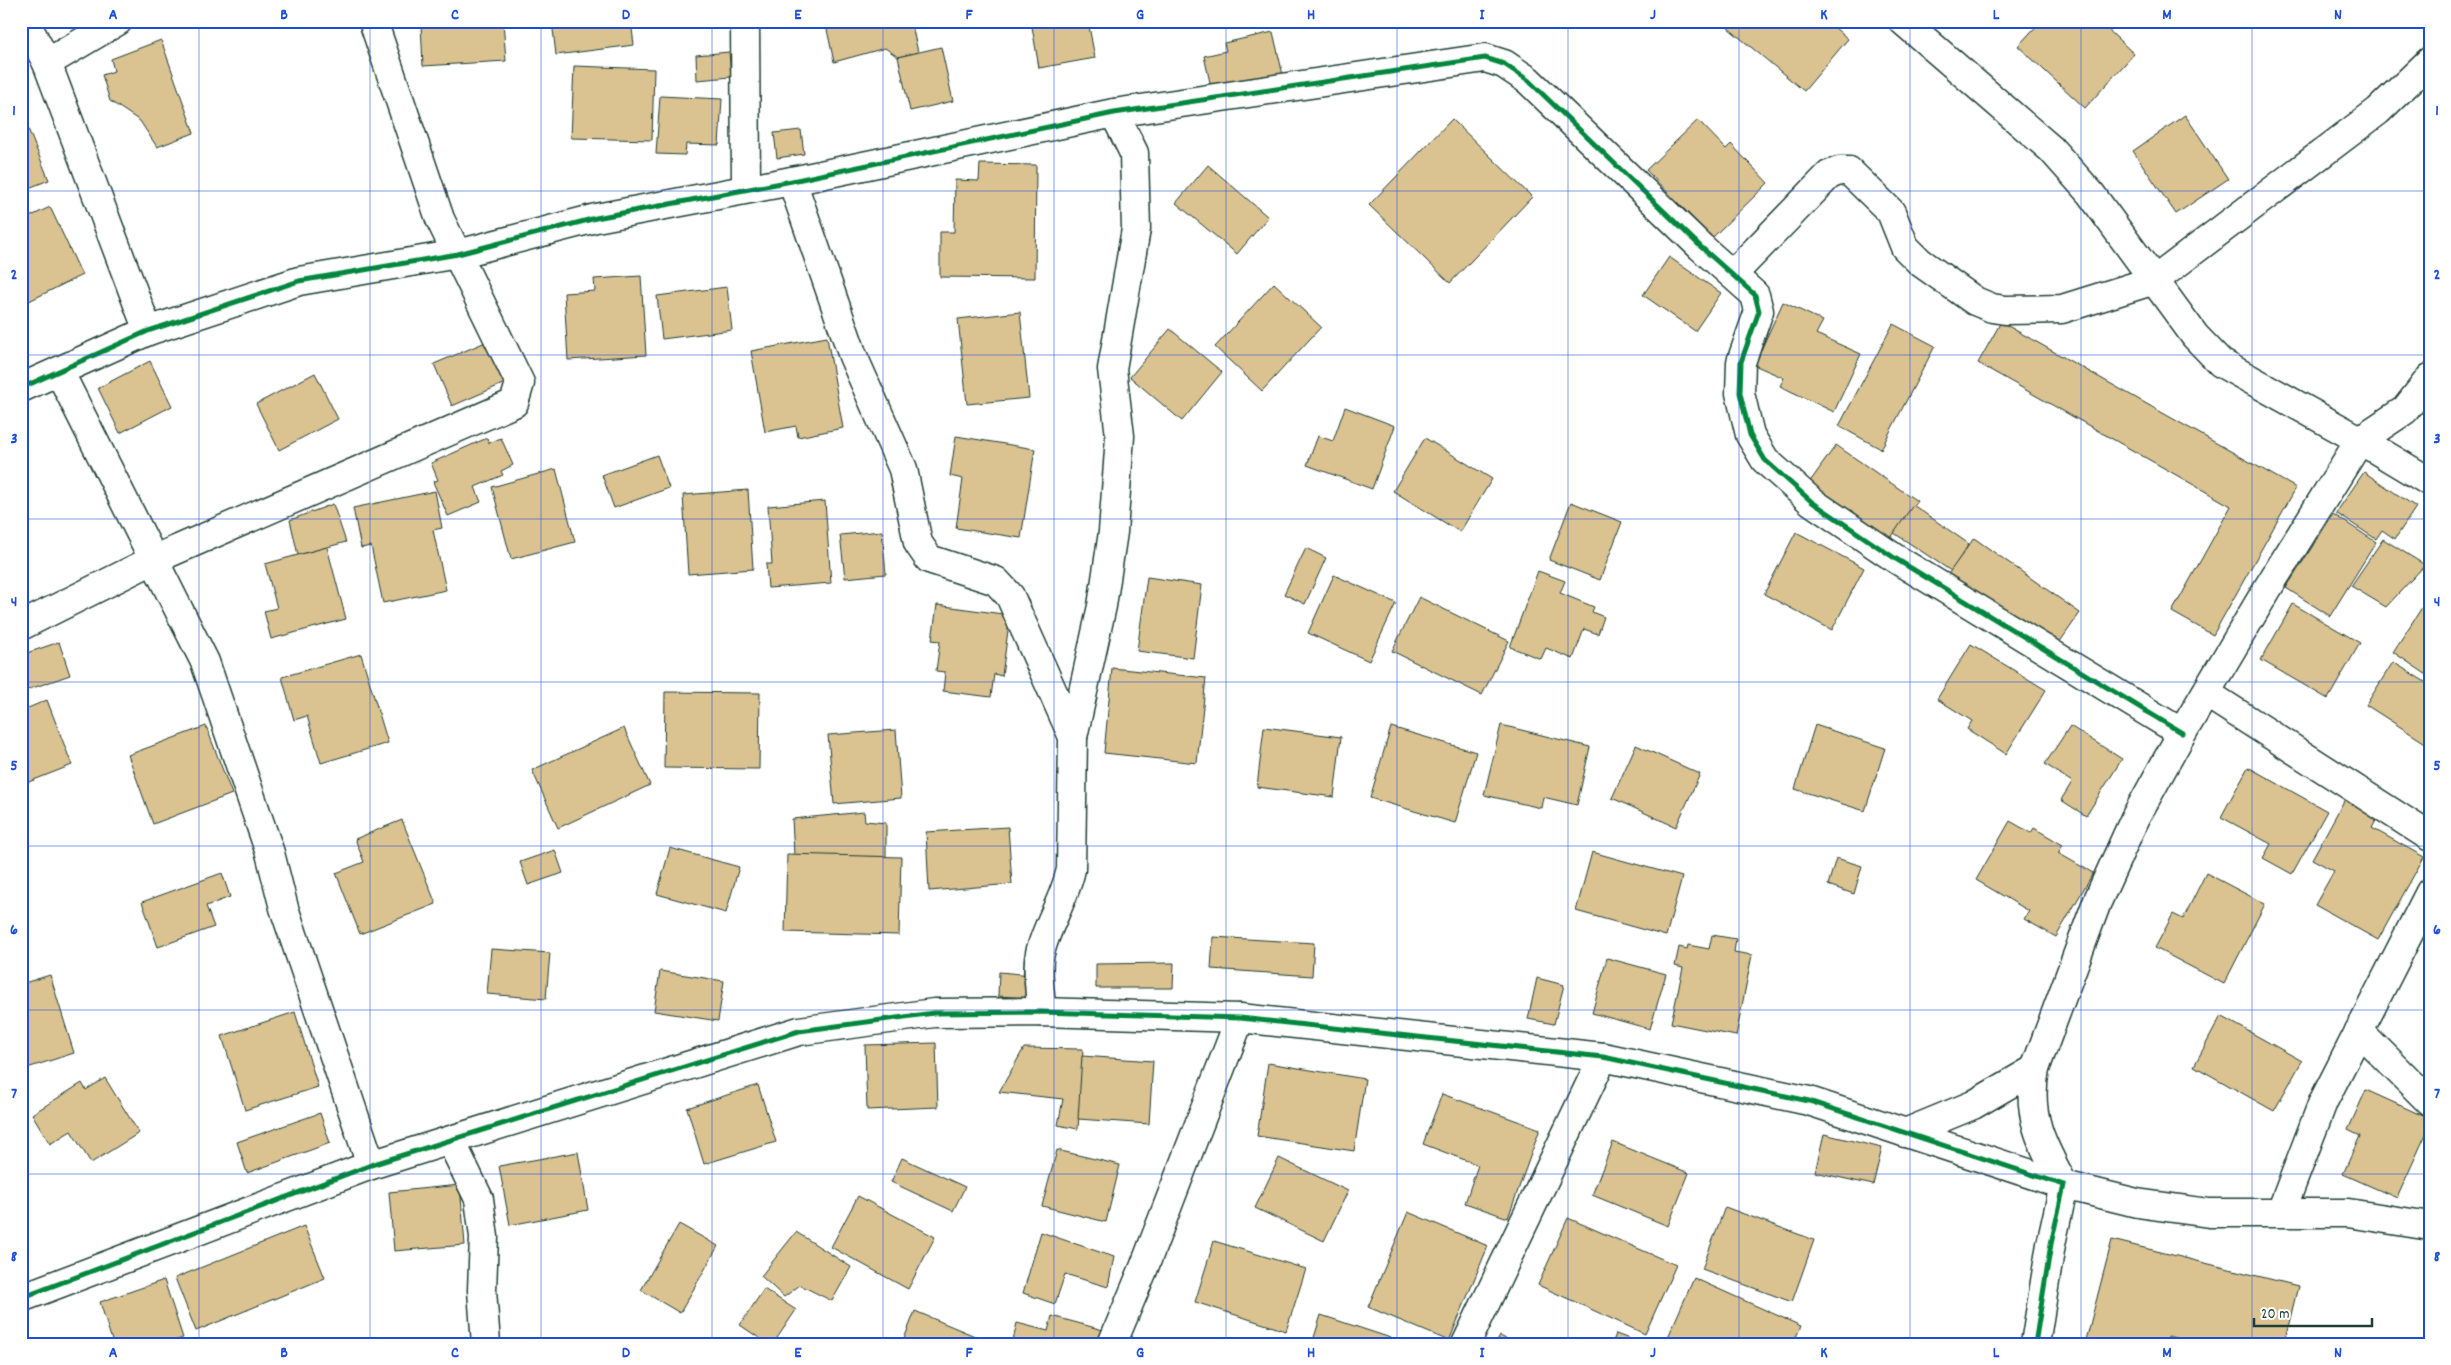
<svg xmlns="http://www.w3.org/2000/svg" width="2451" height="1365" font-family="Dekko,sans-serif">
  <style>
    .building { fill: #dac291; stroke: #1f3d34 }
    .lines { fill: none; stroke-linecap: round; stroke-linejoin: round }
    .minor-casing { stroke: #1f3d34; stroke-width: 31 }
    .minor { stroke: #fff; stroke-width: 28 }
    .cycleway-casing { stroke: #fff; stroke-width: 8 }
    .cycleway { stroke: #00873e; stroke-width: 5 }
    .grid { fill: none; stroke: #1d4ed8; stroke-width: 1; stroke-opacity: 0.55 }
    .neatline { fill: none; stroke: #1d4ed8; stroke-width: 2 }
    .grid-label { font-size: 16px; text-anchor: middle; font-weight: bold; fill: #1d4ed8 }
  </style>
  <rect width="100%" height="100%" fill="#fff"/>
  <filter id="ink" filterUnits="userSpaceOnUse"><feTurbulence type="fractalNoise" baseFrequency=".02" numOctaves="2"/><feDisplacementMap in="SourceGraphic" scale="10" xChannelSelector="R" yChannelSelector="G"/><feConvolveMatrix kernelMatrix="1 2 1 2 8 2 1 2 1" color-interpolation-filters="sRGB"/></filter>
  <g filter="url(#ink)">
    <g class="building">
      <polygon points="432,21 503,21 506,61 423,66 421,24 432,24"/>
      <polygon points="552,21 631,21 634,45 556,55"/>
      <polygon points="841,21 911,21 918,52 898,57 885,48 834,62 826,25"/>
      <polygon points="1031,21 1088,21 1095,58 1039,68"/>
      <polygon points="1734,21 1827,21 1848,39 1804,91 1728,28"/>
      <polygon points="2041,21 2099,21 2134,54 2085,108 2018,46"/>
      <polygon points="1273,32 1283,75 1234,88 1233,81 1211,87 1204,56 1226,51 1224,43"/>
      <polygon points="161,40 194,133 157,147 140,121 110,101 102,75 114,71 111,59"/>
      <polygon points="941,47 953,101 910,111 898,57"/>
      <polygon points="729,52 731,77 697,80 696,55"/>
      <polygon points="574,66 654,69 652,140 571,138"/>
      <polygon points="660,96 722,99 719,145 686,144 685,155 656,154"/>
      <polygon points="22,114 49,180 21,191 21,115"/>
      <polygon points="2185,115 2228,179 2176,214 2133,151"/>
      <polygon points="1452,119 1532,197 1450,283 1369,205"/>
      <polygon points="1698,120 1726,149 1731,144 1768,183 1712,238 1646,170"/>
      <polygon points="801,130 804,154 777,158 774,133"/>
      <polygon points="980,164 1036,165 1035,278 940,277 940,232 954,232 955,180 979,181"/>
      <polygon points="1208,165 1268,217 1237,254 1176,203"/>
      <polygon points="50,207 82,275 21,305 21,221"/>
      <polygon points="1669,257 1721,293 1695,331 1643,295"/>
      <polygon points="641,276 646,355 568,360 564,293 595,291 594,279"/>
      <polygon points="1274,283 1321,327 1262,391 1215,347"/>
      <polygon points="727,287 732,330 662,339 657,296"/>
      <polygon points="1783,302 1823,321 1816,334 1861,354 1834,412 1780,386 1784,378 1754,365"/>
      <polygon points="1020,312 1029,398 967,404 958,319"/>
      <polygon points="2001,322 2296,488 2213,635 2172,612 2231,506 1978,363"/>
      <polygon points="1893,324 1935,346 1881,449 1839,426"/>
      <polygon points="1170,329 1222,372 1182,421 1130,377"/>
      <polygon points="827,337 843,428 798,437 796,426 765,432 751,351"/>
      <polygon points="488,341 505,383 452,406 434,364"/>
      <polygon points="150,361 172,406 120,433 98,388"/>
      <polygon points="315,373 338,419 279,450 256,404"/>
      <polygon points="1345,407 1395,426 1372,489 1307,465 1318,436 1333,441"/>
      <polygon points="956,436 1035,449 1021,538 956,528 963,479 950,476"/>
      <polygon points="487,438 489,443 501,438 513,465 501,471 503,475 475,487 481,502 448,516 433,482 438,480 431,463"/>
      <polygon points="1425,438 1492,479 1460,532 1393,491"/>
      <polygon points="1836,445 1917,501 1890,539 1809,483"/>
      <polygon points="657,455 669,488 614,508 602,475"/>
      <polygon points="556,469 575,542 511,559 492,487"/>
      <polygon points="2364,472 2416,507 2395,539 2382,530 2376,539 2336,513"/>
      <polygon points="748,490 753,569 688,574 683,495"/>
      <polygon points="435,491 442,528 433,530 446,590 383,603 371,546 361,548 353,508"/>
      <polygon points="825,501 831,583 768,588 766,564 772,564 768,506"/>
      <polygon points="1571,502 1622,522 1600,580 1549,560"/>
      <polygon points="333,504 346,542 298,555 290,520"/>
      <polygon points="1913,505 1969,544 1951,571 1894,533"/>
      <polygon points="2333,514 2376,542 2330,616 2286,588"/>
      <polygon points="882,531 886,574 845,578 840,535"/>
      <polygon points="1796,532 1864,568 1832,630 1764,594"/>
      <polygon points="1974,538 2080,613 2052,653 1946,577"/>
      <polygon points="2383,539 2425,565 2386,607 2351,586"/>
      <polygon points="327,547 346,619 271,639 264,611 277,608 265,564"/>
      <polygon points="1306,548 1326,558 1305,604 1284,594"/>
      <polygon points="1538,571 1565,581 1560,593 1594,607 1592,612 1604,617 1598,634 1584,629 1573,659 1546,648 1541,659 1510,647"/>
      <polygon points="1334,575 1396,603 1369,661 1308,633"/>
      <polygon points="1147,577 1202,585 1193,658 1137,651"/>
      <polygon points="2430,595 2430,677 2393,652"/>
      <polygon points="1419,597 1509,641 1482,695 1392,651"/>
      <polygon points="2293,604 2360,643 2328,699 2261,660"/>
      <polygon points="937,605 1010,615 1002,676 994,674 991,697 943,691 945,672 936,671 940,641 932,640"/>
      <polygon points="59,642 70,675 21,692 21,655"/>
      <polygon points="1971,644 2046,690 2006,754 1967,729 1972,721 1937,699"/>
      <polygon points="361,654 388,743 321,763 307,716 294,720 282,677"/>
      <polygon points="2393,662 2430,685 2430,746 2366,705"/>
      <polygon points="1112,668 1206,678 1197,763 1104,753"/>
      <polygon points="665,692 760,693 759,769 664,768"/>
      <polygon points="47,700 72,765 21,785 21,711"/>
      <polygon points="1501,725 1590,747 1577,805 1543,797 1541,808 1484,795"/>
      <polygon points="1815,725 1885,748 1865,811 1795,789"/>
      <polygon points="206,726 232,794 153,824 128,755"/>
      <polygon points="2070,726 2122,759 2086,816 2061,800 2072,782 2045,764"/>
      <polygon points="1264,727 1341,737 1334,797 1257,787"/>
      <polygon points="1391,727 1476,752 1455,823 1370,798"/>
      <polygon points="624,728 650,785 558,828 532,770"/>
      <polygon points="896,730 901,798 834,804 828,735"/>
      <polygon points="1636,745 1700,774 1676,827 1612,798"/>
      <polygon points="2248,767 2327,811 2292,874 2263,858 2271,844 2221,817"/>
      <polygon points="2345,799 2378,817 2372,828 2424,857 2378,940 2315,905 2334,871 2312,859"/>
      <polygon points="864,812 865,821 886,823 886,857 794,855 792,819"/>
      <polygon points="402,820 436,904 360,934 336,873 364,862 355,839"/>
      <polygon points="2010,821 2031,833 2034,828 2063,845 2058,853 2093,873 2056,937 2024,919 2029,911 1976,880"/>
      <polygon points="1008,827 1012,884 929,891 926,832"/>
      <polygon points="670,848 739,867 726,913 657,894"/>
      <polygon points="555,850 563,873 528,885 520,862"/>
      <polygon points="1592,852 1682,877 1666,936 1576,911"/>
      <polygon points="787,854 901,857 899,935 785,932"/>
      <polygon points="1836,858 1862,866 1854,894 1828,885"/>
      <polygon points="222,873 230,897 206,906 214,927 158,947 142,902"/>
      <polygon points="2206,873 2265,904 2224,984 2155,948 2173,914 2183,919"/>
      <polygon points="1712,935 1736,939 1734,952 1752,955 1736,1036 1671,1023 1683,968 1675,966 1679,947 1687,949 1688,945 1709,949"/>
      <polygon points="1213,937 1314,943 1312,976 1211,969"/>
      <polygon points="491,949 550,953 546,999 487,994"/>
      <polygon points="1607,958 1666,974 1650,1029 1592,1013"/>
      <polygon points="1174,963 1173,988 1096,988 1096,964"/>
      <polygon points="660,971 724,981 718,1021 654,1011"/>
      <polygon points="999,972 1032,975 1031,998 998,996"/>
      <polygon points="50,975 74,1053 21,1070 21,984"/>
      <polygon points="1537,978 1564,985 1554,1024 1528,1019"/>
      <polygon points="295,1012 318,1087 245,1110 222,1036"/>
      <polygon points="2221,1016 2302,1061 2274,1111 2194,1066"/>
      <polygon points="936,1043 938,1107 867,1110 865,1045"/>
      <polygon points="1024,1048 1083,1049 1078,1129 1058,1125 1063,1099 999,1092"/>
      <polygon points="1082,1056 1153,1061 1149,1124 1078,1119"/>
      <polygon points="1268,1063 1365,1079 1354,1151 1257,1136"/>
      <polygon points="105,1078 139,1133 91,1163 71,1131 50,1144 32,1114 82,1083 86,1090"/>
      <polygon points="758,1085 776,1142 704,1164 687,1108"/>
      <polygon points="2366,1090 2430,1119 2430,1125 2397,1198 2343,1174 2360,1136 2348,1130"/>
      <polygon points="1442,1094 1540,1129 1508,1218 1465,1203 1478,1165 1423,1144"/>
      <polygon points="320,1113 330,1143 247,1173 237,1142"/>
      <polygon points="1824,1134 1882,1148 1873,1185 1815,1172"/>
      <polygon points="1613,1142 1689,1173 1668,1226 1592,1195"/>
      <polygon points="1057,1150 1120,1165 1106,1222 1042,1206"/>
      <polygon points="578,1152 588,1210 510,1225 499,1166"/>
      <polygon points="902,1158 965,1187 953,1211 891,1182"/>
      <polygon points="1279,1158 1348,1191 1324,1241 1255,1208"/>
      <polygon points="460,1185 465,1245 394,1251 389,1192"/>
      <polygon points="858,1196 935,1237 908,1289 831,1247"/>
      <polygon points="1725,1207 1814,1240 1792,1302 1702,1269"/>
      <polygon points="1408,1212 1488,1246 1449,1341 1368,1307"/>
      <polygon points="1568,1218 1676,1265 1645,1334 1538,1285"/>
      <polygon points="679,1224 718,1246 680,1313 641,1290"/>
      <polygon points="304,1226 325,1278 196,1331 175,1278"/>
      <polygon points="796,1232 851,1267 832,1301 800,1285 784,1297 761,1276"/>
      <polygon points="1041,1232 1114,1257 1108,1287 1065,1274 1055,1304 1023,1293"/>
      <polygon points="2112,1240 2298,1286 2284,1344 2199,1344 2168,1336 2166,1344 2085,1344"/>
      <polygon points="1214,1241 1306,1269 1286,1331 1195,1302"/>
      <polygon points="1694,1278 1801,1326 1793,1344 1665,1344"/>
      <polygon points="164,1280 183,1338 166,1344 113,1344 100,1302"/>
      <polygon points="764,1289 796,1310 773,1344 768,1344 740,1325"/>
      <polygon points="915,1311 994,1344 902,1344"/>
      <polygon points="1321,1315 1409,1344 1312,1344"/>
      <polygon points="1052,1316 1103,1330 1095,1344 1012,1344 1017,1323 1048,1331"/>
      <polygon points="1616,1334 1643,1344 1612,1344"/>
      <polygon points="1500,1336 1516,1344 1496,1344"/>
      <polygon points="466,1337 468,1344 441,1344"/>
    </g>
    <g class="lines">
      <g class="minor-casing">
        <g id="minor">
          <polyline points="25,21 47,63 148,331"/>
          <polyline points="745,21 746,189"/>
          <polyline points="1903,21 2051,149 2091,194 2195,336 2221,363 2360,440 2430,482"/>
          <polyline points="47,63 118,21"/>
          <path d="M792 181 853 356 903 469 918 543 929 559 996 581 1010 596 1073 737 1071 869C1065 899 1047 924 1040 953 1036 971 1041 994 1041 1012"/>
          <polyline points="1733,274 1829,175 1839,171 1849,171 1891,212 1905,247 1920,262 1975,301 1992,308 2005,310 2062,309 2155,280 2378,111 2430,61"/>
          <polyline points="59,371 205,662 270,853 284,908 371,1165"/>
          <path d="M2430 378 2405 410 2360 440 2269 586 2182 733 2135 818 2097 902 2035 1069C2026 1115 2042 1145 2064 1185L2137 1203 2209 1213H2348L2430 1226"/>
          <polyline points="21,388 148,331 299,281 458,254 596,218 792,181 1114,113 1485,58 1504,64 1528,80 1701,247 1755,295 1759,311 1741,362 1740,393 1750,435 1765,460 1812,502 1896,559 2182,733"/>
          <polyline points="21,626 153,560 514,403 520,383 440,219 373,21"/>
          <polyline points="2206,693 2430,837"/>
          <polyline points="1073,737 1102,606 1113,532 1120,436 1112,369 1136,229 1134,153 1114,113"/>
          <polyline points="2359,1031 2430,1102"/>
          <polyline points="1905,1133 1973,1105 2035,1069"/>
          <polyline points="451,1141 479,1199 484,1237 482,1290 486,1344"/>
          <polyline points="2281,1212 2323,1102 2430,892"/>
          <polyline points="21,1298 371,1165 799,1031 934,1013 1041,1012 1240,1018 1603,1057 1809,1101 2064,1185 2051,1244 2035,1344"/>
          <polyline points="1112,1344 1143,1270 1240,1018"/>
          <polyline points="1466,1344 1603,1057"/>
        </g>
      </g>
      <use href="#minor" class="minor"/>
      <g class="cycleway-casing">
        <g id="cycleway">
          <polyline points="21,388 148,331 299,281 458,254 596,218 792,181 1114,113 1485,58 1504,64 1528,80 1701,247 1755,295 1759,311 1741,362 1740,393 1750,435 1765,460 1812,502 1896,559 2182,733"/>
          <polyline points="21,1298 371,1165 799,1031 934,1013 1041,1012 1240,1018 1603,1057 1809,1101 2064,1185 2051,1244 2035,1344"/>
        </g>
      </g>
      <use href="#cycleway" class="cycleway"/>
    </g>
  </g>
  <path class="grid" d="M199 21V1344M370 21V1344M541 21V1344M712 21V1344M883 21V1344M1054 21V1344M1226 21V1344M1397 21V1344M1568 21V1344M1739 21V1344M1910 21V1344M2081 21V1344M2252 21V1344M21 191H2430M21 355H2430M21 519H2430M21 682H2430M21 846H2430M21 1010H2430M21 1174H2430"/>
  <rect width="2451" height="1365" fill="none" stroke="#fff" stroke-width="55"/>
  <path d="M2254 1318v8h118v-8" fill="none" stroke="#1f3d34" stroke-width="2.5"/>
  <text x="2261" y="1318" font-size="15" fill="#1f3d34" stroke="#ffffff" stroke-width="4" paint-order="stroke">20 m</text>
  <rect x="28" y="28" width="2396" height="1310" class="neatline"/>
  <g class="grid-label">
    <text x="113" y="19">A</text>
    <text x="284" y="19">B</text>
    <text x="455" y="19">C</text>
    <text x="626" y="19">D</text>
    <text x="798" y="19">E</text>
    <text x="969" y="19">F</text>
    <text x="1140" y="19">G</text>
    <text x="1311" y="19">H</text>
    <text x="1482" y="19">I</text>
    <text x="1653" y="19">J</text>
    <text x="1824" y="19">K</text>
    <text x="1996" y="19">L</text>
    <text x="2167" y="19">M</text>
    <text x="2338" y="19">N</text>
    <text x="14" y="115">1</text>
    <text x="2437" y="115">1</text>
    <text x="14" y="279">2</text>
    <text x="2437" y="279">2</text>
    <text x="14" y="443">3</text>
    <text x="2437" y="443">3</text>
    <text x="14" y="606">4</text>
    <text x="2437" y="606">4</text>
    <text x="14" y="770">5</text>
    <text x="2437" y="770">5</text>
    <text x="14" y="934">6</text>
    <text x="2437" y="934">6</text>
    <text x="14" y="1098">7</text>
    <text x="2437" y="1098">7</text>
    <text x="14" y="1261">8</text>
    <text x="2437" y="1261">8</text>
    <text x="113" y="1357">A</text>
    <text x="284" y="1357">B</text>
    <text x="455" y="1357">C</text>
    <text x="626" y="1357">D</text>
    <text x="798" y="1357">E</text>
    <text x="969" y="1357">F</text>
    <text x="1140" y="1357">G</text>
    <text x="1311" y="1357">H</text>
    <text x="1482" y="1357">I</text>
    <text x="1653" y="1357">J</text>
    <text x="1824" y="1357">K</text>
    <text x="1996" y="1357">L</text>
    <text x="2167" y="1357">M</text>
    <text x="2338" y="1357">N</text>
  </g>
</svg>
